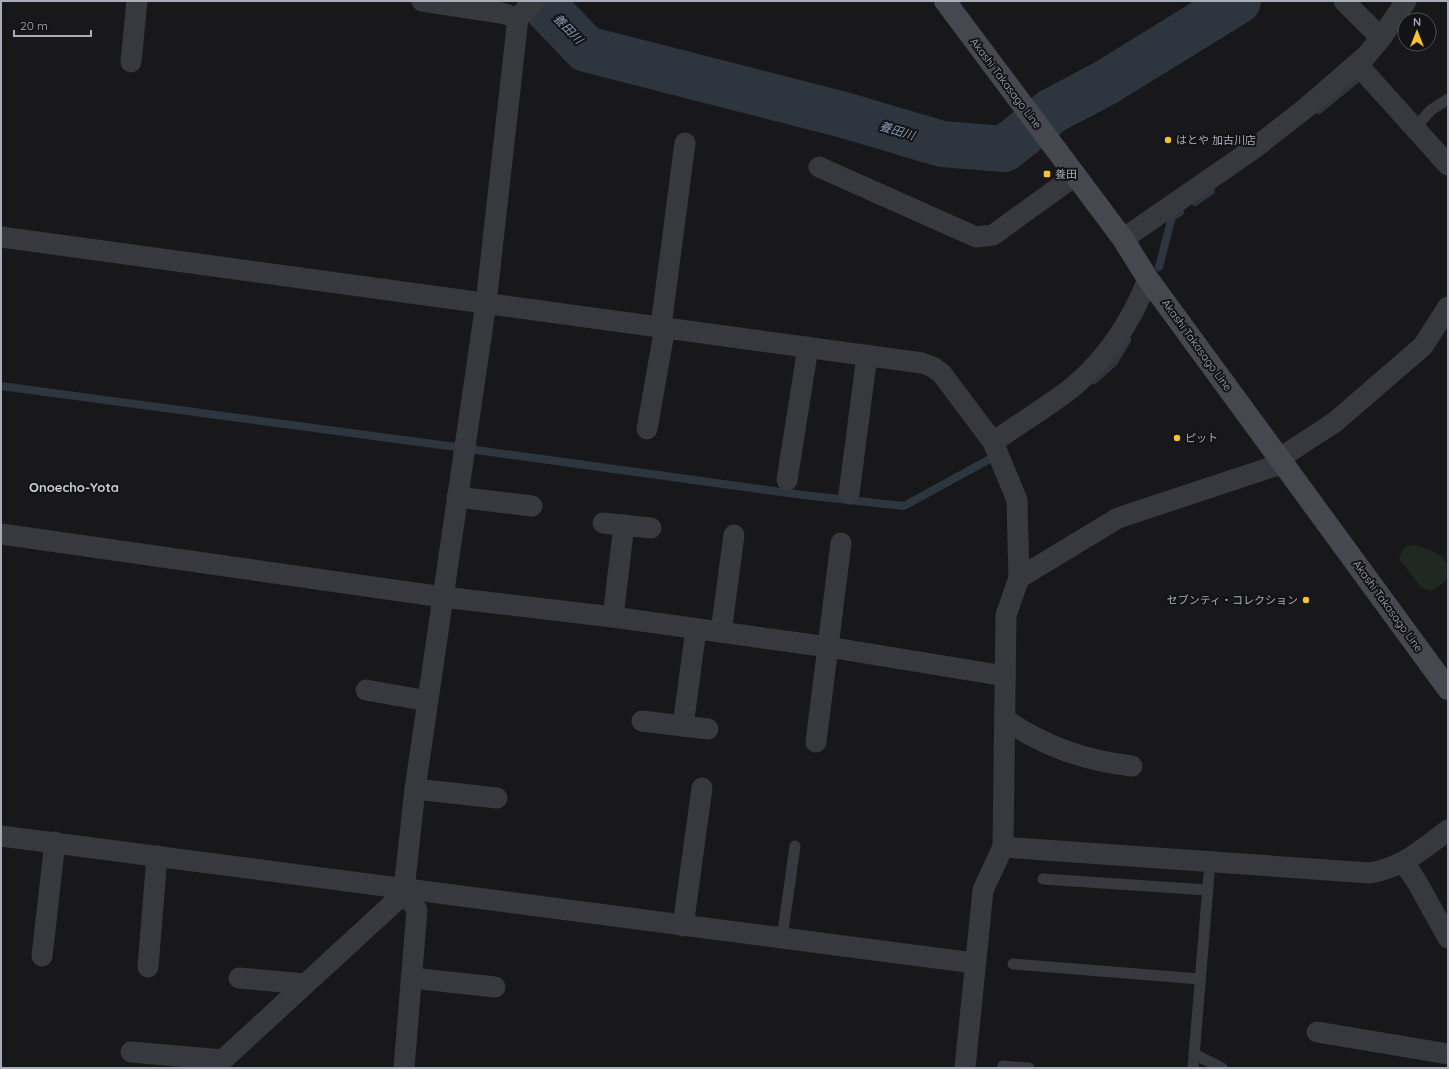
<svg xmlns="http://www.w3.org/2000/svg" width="1449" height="1069" font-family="Quicksand,'Noto Sans JP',sans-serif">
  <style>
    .green { fill: #1f2821 }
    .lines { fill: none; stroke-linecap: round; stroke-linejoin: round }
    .stream { stroke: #2d363e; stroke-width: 8 }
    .river { stroke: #2d363e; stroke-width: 46 }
    .service { stroke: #38393f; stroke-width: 11 }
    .minor { stroke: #38393f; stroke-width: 21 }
    .secondary { stroke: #46484f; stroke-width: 22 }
    .poi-dot { fill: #f8c232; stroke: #131315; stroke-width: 1.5 }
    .labels { text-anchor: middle; stroke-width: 4; stroke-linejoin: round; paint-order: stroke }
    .street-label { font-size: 11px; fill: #a9adba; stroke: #131315 }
    .poi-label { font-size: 11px; fill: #a9adba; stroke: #131315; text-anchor: start }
    .water-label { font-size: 12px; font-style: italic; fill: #8099b6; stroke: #131315 }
    .quarter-label { font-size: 13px; font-weight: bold; fill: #cbcdd6; stroke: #131315 }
  </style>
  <rect width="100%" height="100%" fill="#18181a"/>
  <path class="green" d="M1415 545C1430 550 1448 554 1448 572 1448 577 1447 580 1443 583 1439 586 1434 589 1430 591L1421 587 1399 559 1405 546Z"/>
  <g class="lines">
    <g class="stream">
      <polyline points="1319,110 1358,78"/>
      <polyline points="1195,202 1211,191"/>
      <polyline points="1159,267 1172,217 1180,212"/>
      <polyline points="1094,380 1114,362 1127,340"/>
      <polyline points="1,386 456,447"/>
      <polyline points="476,450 803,495 904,506 988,460"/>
    </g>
    <polyline class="river" points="540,1 586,49 844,115 942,144 1004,149 1052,111 1105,83 1238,1"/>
    <g class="service">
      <polyline points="1415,128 1431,110 1448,99"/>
      <polyline points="1043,879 1207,890"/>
      <polyline points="782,938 795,846"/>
      <polyline points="1013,964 1200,979"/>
      <polyline points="1194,1054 1222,1068"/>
      <polyline points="1003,1066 1029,1068"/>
      <polyline points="1193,1068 1210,862"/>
    </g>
    <g class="minor">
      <polyline points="422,1 501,13 518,18"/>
      <polyline points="1344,1 1381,38"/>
      <polyline points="131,62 137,1"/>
      <polyline points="1357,64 1448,165"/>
      <polyline points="819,167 976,237 993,235 1076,175"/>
      <polyline points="1,237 922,363 933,367 942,374 993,442 1017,500 1019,578"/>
      <polyline points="1123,239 1256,147 1307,107 1366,56 1381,38 1406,1"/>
      <polyline points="661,326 685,143"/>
      <polyline points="647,429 665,327"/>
      <path d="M993 442C1020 423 1049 406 1074 386 1108 357 1132 320 1148 279"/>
      <polyline points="1280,458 1335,422 1423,346 1448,307"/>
      <polyline points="787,480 808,347"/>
      <polyline points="849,494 867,355"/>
      <polyline points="457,497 532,506"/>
      <polyline points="603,523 651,528"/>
      <polyline points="1,534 443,597 613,617 828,647 1005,676"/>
      <polyline points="613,617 624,525"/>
      <polyline points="721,632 734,535"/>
      <polyline points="366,690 428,701"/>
      <path d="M1006 720C1045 747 1086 761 1132 766"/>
      <polyline points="642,721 708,729"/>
      <polyline points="683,726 696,629"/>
      <polyline points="816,742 841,543"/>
      <polyline points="415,789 497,798"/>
      <polyline points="1,836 974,963"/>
      <path d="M1003 847 1370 873C1405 866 1420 851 1448 830"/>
      <polyline points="1404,863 1417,882 1448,938"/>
      <polyline points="683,926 702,788"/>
      <polyline points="42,956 55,842"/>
      <polyline points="148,967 157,856"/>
      <polyline points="239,978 305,984"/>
      <polyline points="412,978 495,987"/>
      <polyline points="1317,1032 1448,1054"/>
      <polyline points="131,1052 223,1060"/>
      <polyline points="214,1068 398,899 404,890 415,789 486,303 518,18 534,1"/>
      <polyline points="404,1068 417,910 404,890"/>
      <polyline points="965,1068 983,890 1003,847 1006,615 1019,578 1118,518 1284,463"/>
    </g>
    <polyline class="secondary" points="945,1 1123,239 1148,279 1448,689"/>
  </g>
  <g class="poi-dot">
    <circle cx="1168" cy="140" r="4"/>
    <rect x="1043" y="170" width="8" height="8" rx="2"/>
    <circle cx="1177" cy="438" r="4"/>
    <circle cx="1306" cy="600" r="4"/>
  </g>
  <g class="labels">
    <g class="street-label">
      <text transform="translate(1006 83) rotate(53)" y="4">Akashi Takasago Line</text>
      <text transform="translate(1197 345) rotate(54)" y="4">Akashi Takasago Line</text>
      <text transform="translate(1388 606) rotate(54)" y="4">Akashi Takasago Line</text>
    </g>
    <g class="poi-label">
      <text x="1176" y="144">はとや 加古川店</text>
      <text x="1055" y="178">養田</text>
      <text x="1185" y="442">ピット</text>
      <text x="1298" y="604" text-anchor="end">セブンティ・コレクション</text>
    </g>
    <g class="water-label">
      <text transform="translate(568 29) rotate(46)" y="4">養田川</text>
      <text transform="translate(897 131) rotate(17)" y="4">養田川</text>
    </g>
    <g class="quarter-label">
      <text x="74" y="492">Onoecho-Yota</text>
    </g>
  </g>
  <rect width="1449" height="1069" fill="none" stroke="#a9adba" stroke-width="4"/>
  <g transform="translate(1417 32)"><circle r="19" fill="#131315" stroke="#4f5157"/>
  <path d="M0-3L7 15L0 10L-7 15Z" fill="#f8c232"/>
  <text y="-6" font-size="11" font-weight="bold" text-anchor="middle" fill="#a9adba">N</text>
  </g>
  <path d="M14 30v6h77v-6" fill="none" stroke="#a9adba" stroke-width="2"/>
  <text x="20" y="30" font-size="12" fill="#a9adba" stroke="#131315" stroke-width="3" paint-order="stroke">20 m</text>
</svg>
